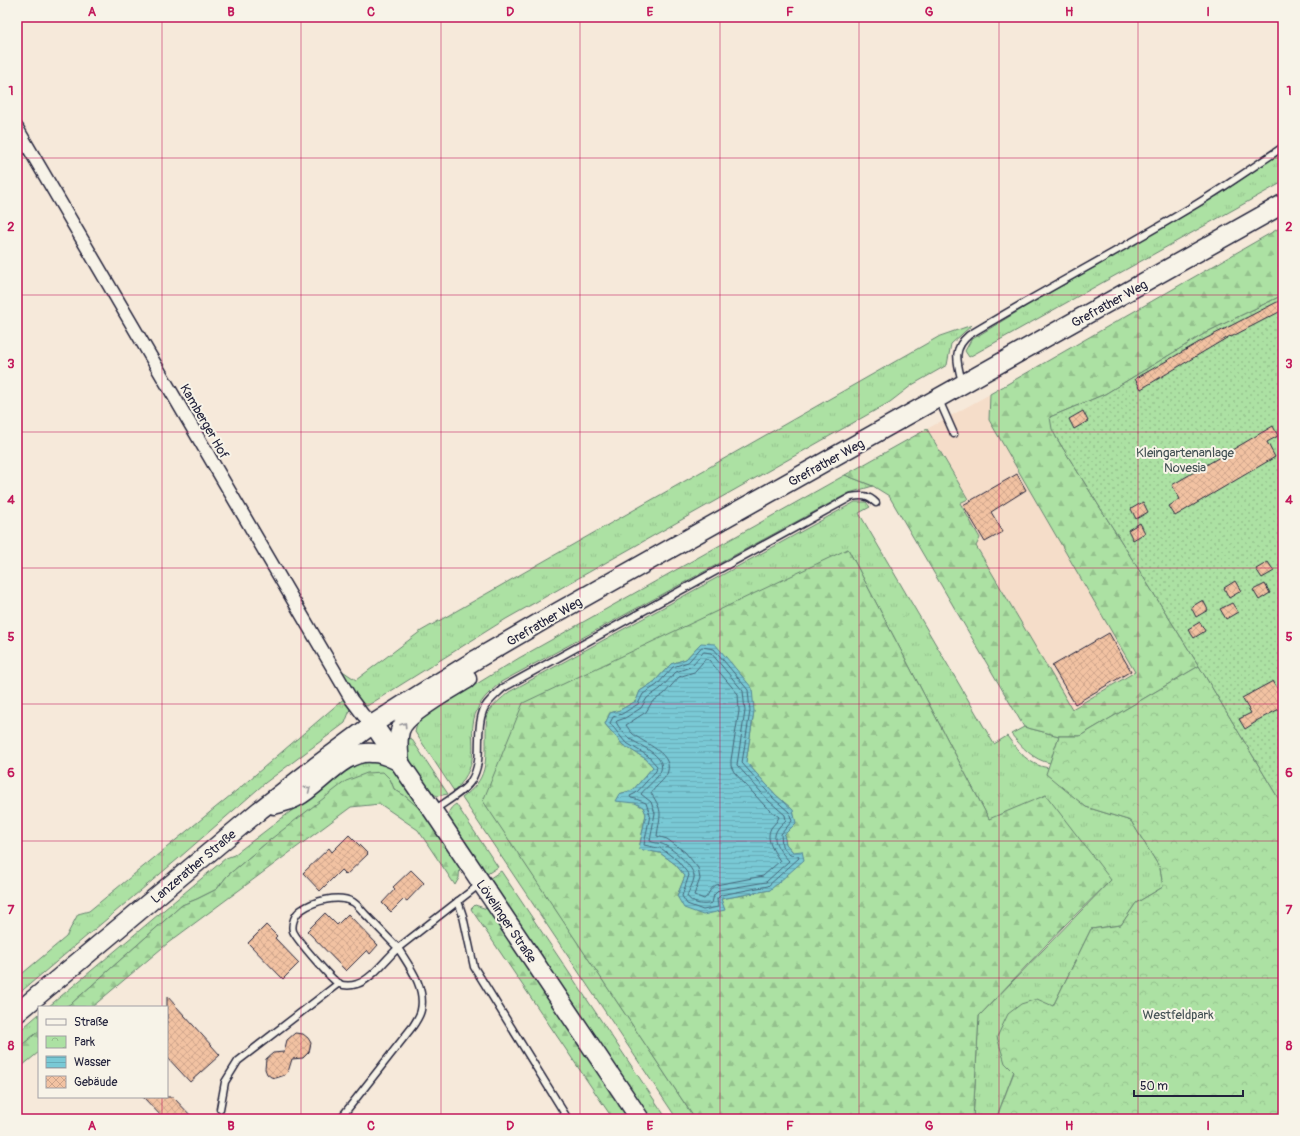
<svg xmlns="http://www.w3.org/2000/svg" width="1300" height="1136" font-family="Pangolin,sans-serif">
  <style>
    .built { fill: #f5ddc9 }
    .grass { fill: url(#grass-tufts); stroke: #67826f }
    .forest { fill: url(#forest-firs); stroke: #67826f; fill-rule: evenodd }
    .park { fill: url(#park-crowns); stroke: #67826f }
    .garden { fill: url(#garden-dots); stroke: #67826f }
    .water { fill: url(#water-rules); stroke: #568697 }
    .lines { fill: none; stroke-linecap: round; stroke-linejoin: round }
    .shore { stroke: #456579; stroke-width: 1 }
    .building { fill: url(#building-cross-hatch); stroke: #22223b }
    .lane-casing { stroke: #22223b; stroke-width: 9 }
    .street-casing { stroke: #22223b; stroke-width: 15 }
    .secondary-casing { stroke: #22223b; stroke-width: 21 }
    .lane { stroke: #f7f3e8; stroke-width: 6 }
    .street { stroke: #f7f3e8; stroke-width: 12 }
    .secondary { stroke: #f7f3e8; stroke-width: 18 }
    .oneway { stroke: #97959a }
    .grid { fill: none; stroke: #c2185b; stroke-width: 1; stroke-opacity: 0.55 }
    .labels { text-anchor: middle; stroke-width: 4; stroke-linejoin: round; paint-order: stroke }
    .street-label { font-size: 13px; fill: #22223b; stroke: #f7f3e8 }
    .park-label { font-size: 13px; fill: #445255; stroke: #f7f3e8 }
    .neatline { fill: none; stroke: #c2185b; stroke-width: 1.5 }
    .grid-label { font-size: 13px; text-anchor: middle; font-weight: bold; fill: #c2185b }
  </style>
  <defs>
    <pattern id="grass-tufts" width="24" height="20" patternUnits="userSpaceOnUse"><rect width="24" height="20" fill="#ace1a3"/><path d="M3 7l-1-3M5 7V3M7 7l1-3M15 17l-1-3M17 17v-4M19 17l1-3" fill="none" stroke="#94c18d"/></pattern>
    <pattern id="forest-firs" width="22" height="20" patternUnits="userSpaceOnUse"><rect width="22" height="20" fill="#ace1a3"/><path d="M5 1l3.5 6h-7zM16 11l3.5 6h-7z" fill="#94c18d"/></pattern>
    <pattern id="park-crowns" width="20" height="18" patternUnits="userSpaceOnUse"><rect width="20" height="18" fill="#ace1a3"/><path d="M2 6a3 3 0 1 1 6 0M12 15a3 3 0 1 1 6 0" fill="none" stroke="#94c18d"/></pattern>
    <pattern id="garden-dots" width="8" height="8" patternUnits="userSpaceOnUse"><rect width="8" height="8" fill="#ace1a3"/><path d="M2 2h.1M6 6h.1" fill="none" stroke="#94c18d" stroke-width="1.8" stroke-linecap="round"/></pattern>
    <pattern id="water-rules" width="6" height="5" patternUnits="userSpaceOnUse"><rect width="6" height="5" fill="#79c9d5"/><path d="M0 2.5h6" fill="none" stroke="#68acb8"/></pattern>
    <pattern id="building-cross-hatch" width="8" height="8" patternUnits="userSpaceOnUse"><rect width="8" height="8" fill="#f2c2a2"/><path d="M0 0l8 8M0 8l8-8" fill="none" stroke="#cfa68c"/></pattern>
  </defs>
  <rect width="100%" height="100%" fill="#f6e9da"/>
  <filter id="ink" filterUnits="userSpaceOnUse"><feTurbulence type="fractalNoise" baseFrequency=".025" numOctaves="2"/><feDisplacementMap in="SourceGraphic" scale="8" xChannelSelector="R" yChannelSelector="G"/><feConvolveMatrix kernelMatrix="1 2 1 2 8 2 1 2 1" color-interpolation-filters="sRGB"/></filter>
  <g filter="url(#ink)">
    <polygon class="built" points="990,394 989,420 1136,672 1071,709 976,546 980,538 960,503 968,498 927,429"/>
    <g class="grass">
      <polygon points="1283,151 1283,182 969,357 965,351 971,340 1025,307 1185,215 1223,192"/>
      <polygon points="972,325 951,344 947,365 912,385 890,402 506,619 367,706 359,702 338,668 356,680 421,631 940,336"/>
      <path d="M845 475 873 486 849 493 501 682C491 691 482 698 477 710 466 734 481 754 464 779 461 784 458 788 454 791L415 732 418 720 519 658Z"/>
      <path d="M855 502H866L870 507 859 513 994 744 1007 736C1019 752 1028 765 1049 768L1047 774 1086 807 1131 821 1160 868 1163 887 1136 903 1121 925 1091 929 1053 1006 1005 1063 1014 1071 996 1119H973L979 1016 1111 880 989 819 848 549 483 800 695 1119H677L462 798C488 779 486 763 486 734 486 727 486 719 489 712 494 704 502 698 509 692Z"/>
      <polygon points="346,697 350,710 345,723 265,783 179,858 17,995 17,978 66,937 78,914 89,911 242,786"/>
      <path d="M1024 727 1059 736 1050 763C1033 760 1022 747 1011 734Z"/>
      <polygon points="411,738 448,794 437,796 427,790 406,757 404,743"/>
      <polygon points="371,758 390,766 421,810 405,796 394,789 390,779 271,839 227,876 217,889 197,899 182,905 72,1003 65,1007 48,1007 226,858 234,855 355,762"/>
      <path d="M456 804 498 867 484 876 449 824C447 815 448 809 456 804Z"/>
      <polygon points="501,871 667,1119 647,1119 487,880"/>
      <polygon points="39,1014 39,1031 17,1049 17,1033"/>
    </g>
    <g class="forest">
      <polygon points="1283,226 1283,295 1209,331 1105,394 1050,417 1056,437 1199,666 1080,736 1059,736 1024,727 889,496 873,486 845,475 927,429 968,499 960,503 980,538 976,546 1072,709 1135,672 989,420 990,394"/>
      <path d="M848 549 989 819 1046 795 1111 880 1064 926 979 1016 973 1119H695L483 801 523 703ZM701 643 754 711 746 762 776 795 793 810 784 835 786 844 793 852 770 890 721 899 724 910 677 896 685 876 675 864 660 853 639 849 646 814 643 807 619 794 633 790 653 767 646 759 623 745 605 724 610 713 620 710 636 701 640 691 654 682 671 664 686 659Z"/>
      <polygon points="383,772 390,779 394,789 405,796 421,810 460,863 459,878 455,885 418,830 380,804 351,807 168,943 92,1007 65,1007 72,1003 182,905 197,899 217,889 227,876 271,839 346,781 367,773"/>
      <polygon points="475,905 487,909 495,915 631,1119 613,1119 471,909"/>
      <polygon points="39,1031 39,1052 17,1070 17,1049"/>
    </g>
    <polygon class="park" points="1199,666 1283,806 1283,1119 996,1119 1014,1072 1005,1063 997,1037 1008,1014 1021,1004 1037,999 1053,1006 1091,929 1121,925 1136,903 1163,887 1160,868 1131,821 1086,807 1046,774 1059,736 1080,736"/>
    <polygon class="garden" points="1283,295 1283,806 1199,666 1056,437 1052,429 1050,417 1105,394 1209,331"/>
    <polygon class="water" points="701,643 715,644 752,688 754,711 746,762 776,795 793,810 796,823 784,835 786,844 793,852 802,851 804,860 770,890 721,899 725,910 703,915 684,908 677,896 685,876 675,864 660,853 639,849 646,814 643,807 635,803 615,801 619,794 633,790 653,767 646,759 623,745 605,724 610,713 620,710 636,701 640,691 654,682 671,664 686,659"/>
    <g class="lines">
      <g class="shore">
        <polygon points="702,647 714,649 748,690 750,711 742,763 773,798 789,812 792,821 781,834 782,846 790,855 798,856 799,858 768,886 721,895 717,899 718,907 703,910 687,904 682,896 689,875 678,861 662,849 644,845 650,815 646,803 636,799 631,798 630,796 636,793 656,771 657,766 648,756 625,742 610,723 613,717 622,714 638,704 643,694 657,685 673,667 688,662"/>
        <path d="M704 652 711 653 743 691 745 711 737 765 769 801 785 815 786 820C783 823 779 826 777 830 770 841 782 853 789 861L766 882 719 890 714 895 712 903C703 906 692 904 687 896 689 890 693 884 694 878 696 868 671 847 662 844 658 843 654 843 650 841L655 813 651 802 641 794C646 787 659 778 661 770 666 756 639 745 630 739 625 735 619 728 616 722L617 721 625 718 641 708 647 698 660 689 676 672 690 667Z"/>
        <path d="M706 659 709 660 738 694 739 711 731 760V766L734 772 765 806 779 817C777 822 774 824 771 828 765 840 774 851 780 861L763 876 716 885C709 889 708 897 704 899L694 895 700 879 698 868 685 852 667 839 657 836C660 813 664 813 651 793 655 787 662 782 666 776 678 754 642 743 632 733 630 731 628 728 626 725L646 712 652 702 664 694 679 677 694 672Z"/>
      </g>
    </g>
    <g class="building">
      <polygon points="1283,299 1283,310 1231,337 1230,336 1141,389 1135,379 1203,340"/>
      <polygon points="1083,411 1088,421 1074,429 1069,419"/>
      <polygon points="1273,426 1278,436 1267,442 1275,457 1175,516 1169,506 1180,499 1172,485"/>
      <polygon points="1017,474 1026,490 991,512 1003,532 985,542 963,505"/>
      <polygon points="1143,502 1148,512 1136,519 1131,509"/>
      <polygon points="1140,523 1145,533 1133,540 1128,530"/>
      <polygon points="1268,562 1274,571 1262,578 1256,569"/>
      <polygon points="1235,581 1241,591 1229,598 1224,588"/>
      <polygon points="1265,584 1270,593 1259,600 1253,590"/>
      <polygon points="1203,600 1208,610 1196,617 1191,607"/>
      <polygon points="1232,603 1238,612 1226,619 1220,609"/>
      <polygon points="1200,622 1205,631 1194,638 1188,629"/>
      <polygon points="1109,633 1131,671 1075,704 1052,666"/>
      <polygon points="1273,681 1283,698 1283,707 1256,721 1256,722 1245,729 1239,719 1251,713 1242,698"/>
      <polygon points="349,835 368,854 346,875 341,870 320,891 303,873 329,848 332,852"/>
      <polygon points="411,870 424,883 407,901 404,899 391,912 382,903 395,889 393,887"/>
      <polygon points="325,913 337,925 348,914 378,945 370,954 367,950 346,971 307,931"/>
      <polygon points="266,925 277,936 275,938 299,963 283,979 248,943"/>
      <polygon points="167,996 220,1055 190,1082 167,1057"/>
      <polygon points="295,1033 303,1034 308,1038 311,1043 309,1052 303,1058 292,1059 288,1072 285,1075 276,1078 271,1077 267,1074 265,1069 266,1059 273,1053 284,1052 287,1040"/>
      <polygon points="143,1097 173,1097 194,1119 164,1119"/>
    </g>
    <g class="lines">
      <g class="lane-casing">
        <g id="lane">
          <path d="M962 382C957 362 952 349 969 335 1040 292 1113 254 1183 212 1218 192 1250 169 1283 147"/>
          <polyline points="939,400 954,434"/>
          <path d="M434 810C445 802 464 792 471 781 485 759 474 734 483 711 486 702 496 695 503 688L851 497C862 495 868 495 876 503"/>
          <polyline points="458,901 463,916 474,967 568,1119"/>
          <polyline points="220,1109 225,1082 238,1061 339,983"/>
          <path d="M340 1119 413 1026C416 1021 420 1016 421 1010 426 987 409 966 398 948 387 958 371 980 357 984 351 986 345 986 339 984 332 980 296 939 293 931 291 924 295 914 301 910 314 901 338 894 353 902 358 905 362 911 366 915 377 926 387 937 398 948L480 884"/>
        </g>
      </g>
      <g class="street-casing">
        <polyline id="street" points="17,128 351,699 363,715 373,724"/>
      </g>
      <g class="secondary-casing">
        <g id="secondary">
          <polyline points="373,724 433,811 640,1119"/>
          <path d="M400 762C399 753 397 741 400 731 404 714 451 689 467 679"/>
          <path d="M274 805C281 803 290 801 297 797 321 784 344 749 373 753 383 753 391 758 400 762"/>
          <polyline points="17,1013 260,810 315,767 373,724 420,694 477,659 549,617 1283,204"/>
        </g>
      </g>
      <use href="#lane" class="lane"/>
      <use href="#street" class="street"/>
      <use href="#secondary" class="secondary"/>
    </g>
    <defs><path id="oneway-chevron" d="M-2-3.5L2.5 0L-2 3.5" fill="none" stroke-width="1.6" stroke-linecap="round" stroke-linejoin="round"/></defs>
    <g class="oneway">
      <use href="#oneway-chevron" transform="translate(404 725) rotate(-56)"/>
      <use href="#oneway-chevron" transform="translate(308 789) rotate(-37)"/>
    </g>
  </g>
  <path class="grid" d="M162 17V1007M301 17V1119M441 17V1119M580 17V1119M720 17V1119M859 17V1119M999 17V1119M1138 17V1119M17 158H1283M17 295H1283M17 432H1283M17 568H1283M17 704H1283M17 841H1283M17 978H1283M162 1097V1119"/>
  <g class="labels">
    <g class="street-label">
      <text transform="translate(1109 303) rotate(-29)" y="5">Grefrather Weg</text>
      <text transform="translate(205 421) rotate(60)" y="5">Kamberger Hof</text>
      <text transform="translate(826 462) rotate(-29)" y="5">Grefrather Weg</text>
      <text transform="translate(544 621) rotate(-30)" y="5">Grefrather Weg</text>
      <text transform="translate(193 866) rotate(-40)" y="5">Lanzerather Straße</text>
      <text transform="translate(507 921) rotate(56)" y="5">Lövelinger Straße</text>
    </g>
    <g class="park-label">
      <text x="1185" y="457">Kleingartenanlage<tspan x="1185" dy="15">Novesia</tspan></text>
      <text x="1178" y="1019">Westfeldpark</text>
    </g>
  </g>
  <rect width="1300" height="1136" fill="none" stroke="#f7f3e8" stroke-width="44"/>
  <rect x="38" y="1006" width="130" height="92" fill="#f7f3e8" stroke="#a29fa3"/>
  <rect x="46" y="1019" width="20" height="6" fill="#f7f3e8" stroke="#a29fa3"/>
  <text x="74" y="1026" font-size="12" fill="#22223b">Straße</text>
  <rect x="46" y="1036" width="20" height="12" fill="url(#park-crowns)" stroke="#a29fa3"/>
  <text x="74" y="1046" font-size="12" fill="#22223b">Park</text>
  <rect x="46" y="1056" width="20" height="12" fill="url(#water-rules)" stroke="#a29fa3"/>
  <text x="74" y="1066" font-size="12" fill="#22223b">Wasser</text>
  <rect x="46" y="1076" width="20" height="12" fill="url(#building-cross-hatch)" stroke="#a29fa3"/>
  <text x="74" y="1086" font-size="12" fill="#22223b">Gebäude</text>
  <path d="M1134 1090v6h109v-6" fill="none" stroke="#22223b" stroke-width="2"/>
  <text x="1140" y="1090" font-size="12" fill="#22223b" stroke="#f7f3e8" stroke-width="3" paint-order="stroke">50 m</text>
  <rect x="22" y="22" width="1256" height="1092" class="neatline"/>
  <g class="grid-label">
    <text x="92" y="16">A</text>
    <text x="231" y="16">B</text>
    <text x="371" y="16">C</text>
    <text x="510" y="16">D</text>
    <text x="650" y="16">E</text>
    <text x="790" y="16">F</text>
    <text x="929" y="16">G</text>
    <text x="1069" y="16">H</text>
    <text x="1208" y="16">I</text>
    <text x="11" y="95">1</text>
    <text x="1289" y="95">1</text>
    <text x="11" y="231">2</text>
    <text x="1289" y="231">2</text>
    <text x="11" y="368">3</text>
    <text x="1289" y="368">3</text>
    <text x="11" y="504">4</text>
    <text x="1289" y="504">4</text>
    <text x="11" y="641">5</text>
    <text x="1289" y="641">5</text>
    <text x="11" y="777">6</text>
    <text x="1289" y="777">6</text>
    <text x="11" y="914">7</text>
    <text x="1289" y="914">7</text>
    <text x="11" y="1050">8</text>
    <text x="1289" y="1050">8</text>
    <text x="92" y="1130">A</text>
    <text x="231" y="1130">B</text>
    <text x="371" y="1130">C</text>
    <text x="510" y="1130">D</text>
    <text x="650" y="1130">E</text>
    <text x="790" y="1130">F</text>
    <text x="929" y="1130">G</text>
    <text x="1069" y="1130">H</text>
    <text x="1208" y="1130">I</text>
  </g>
</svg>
